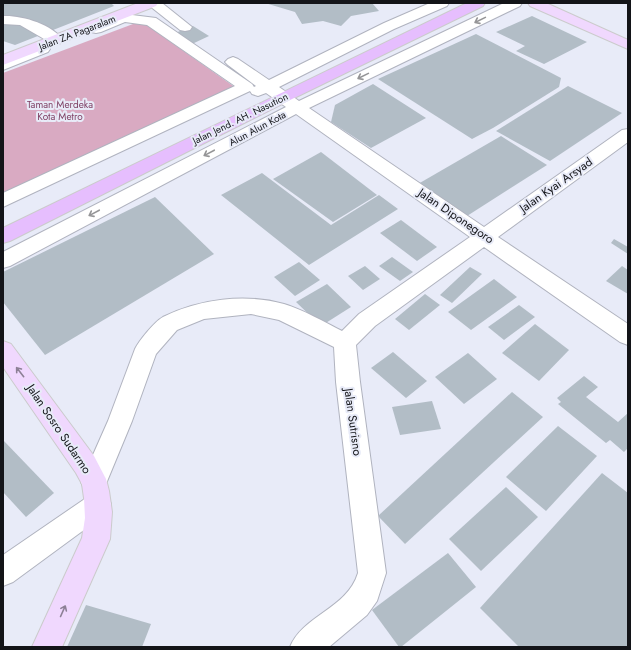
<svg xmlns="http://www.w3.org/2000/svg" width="631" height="650" font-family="Jost,sans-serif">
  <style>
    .green { fill: #d9aac2 }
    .building { fill: #b2bdc6 }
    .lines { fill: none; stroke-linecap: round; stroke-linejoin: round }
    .minor-casing { stroke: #b0b3bf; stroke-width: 2 }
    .major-casing { stroke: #cbcbcc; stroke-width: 2 }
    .highway-casing { stroke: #cbcbcc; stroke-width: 2 }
    .minor { fill: #fff; fill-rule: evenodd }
    .major { fill: #f0d8fe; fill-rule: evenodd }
    .highway { fill: #e6befe; fill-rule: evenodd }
    .oneway { stroke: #959597 }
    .oneway2 { stroke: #8d8096 }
    .labels { text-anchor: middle; stroke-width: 4; stroke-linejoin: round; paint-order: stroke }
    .far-street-label { font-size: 10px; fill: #131418; stroke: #e8ebf8 }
    .far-park-label { font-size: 10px; fill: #7e3e62; stroke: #e8ebf8 }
    .street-label { font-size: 12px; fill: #131418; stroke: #e8ebf8 }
  </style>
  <rect width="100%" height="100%" fill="#e8ebf8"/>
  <polygon class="green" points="141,21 236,88 3,197 3,73"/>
  <g class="building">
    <polygon points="3,3 111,3 114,6 15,45 3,41"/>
    <polygon points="265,3 372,3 379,11 351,16 341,26 323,21 302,24 295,12"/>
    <polygon points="532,16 587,42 544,64 516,51 525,46 496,32"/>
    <polygon points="193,26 209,36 192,44 175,33"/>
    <polygon points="476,34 561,78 559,87 493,128 472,139 378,79"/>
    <polygon points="373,84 426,118 371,148 331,122 335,105"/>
    <polygon points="568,86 622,113 550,161 496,131"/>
    <polygon points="501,136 547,165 467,216 418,184"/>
    <polygon points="321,152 377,195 333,222 273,179"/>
    <polygon points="262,173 331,225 379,195 398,209 309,265 221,195"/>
    <polygon points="155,197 214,254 45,355 3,302 3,272"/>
    <polygon points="401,220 437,247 417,261 380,233"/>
    <polygon points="614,239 628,247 628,254 611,243"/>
    <polygon points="392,257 413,272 400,281 379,266"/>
    <polygon points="299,262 320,280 295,296 274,277"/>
    <polygon points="365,266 380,279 363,290 348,276"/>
    <polygon points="622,266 628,270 628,294 606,281"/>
    <polygon points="470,267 482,274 452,303 440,295"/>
    <polygon points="494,279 517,297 471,330 448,312"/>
    <polygon points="327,284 351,307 321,326 296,302"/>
    <polygon points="425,294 440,305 409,330 395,319"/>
    <polygon points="519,305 535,317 504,340 488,327"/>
    <polygon points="535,324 569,350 539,381 502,353"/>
    <polygon points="393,352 427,381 406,398 371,368"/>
    <polygon points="468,353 497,379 464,404 435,377"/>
    <polygon points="584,376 598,387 586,397 618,422 628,413 628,448 624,452 610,440 606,443 558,404 561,402 557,398"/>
    <polygon points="512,392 543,417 405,544 378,516"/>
    <polygon points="432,401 441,429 400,435 392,407"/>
    <polygon points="558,426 597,456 546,511 506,477"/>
    <polygon points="3,440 54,493 26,517 3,492"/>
    <polygon points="602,473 628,493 628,647 519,647 480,608"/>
    <polygon points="506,487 538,517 481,571 449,539"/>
    <polygon points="448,553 476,587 401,647 399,647 372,610"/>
    <polygon points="86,605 151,624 142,647 67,647"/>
  </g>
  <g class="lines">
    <g class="minor-casing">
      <g id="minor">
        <polygon points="146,3 162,3 192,27 190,30 185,31 180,30"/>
        <path d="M430 3H449L447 6 394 29 279 87 299 101 504 3H522L520 6 309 108 484 227 622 130 628 129V142L498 237 628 324V345L620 342 484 247 375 326 356 345 360 382 386 573 377 601 367 615 329 647H290C303 615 347 609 358 573L336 382 334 347 279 320 251 314 204 319 177 330 156 354 132 421 103 491 100 492 107 495 111 504 107 513 13 582 3 586V555L92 494 85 491 81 482 108 421 135 349C139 341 154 322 163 317 199 299 245 293 284 304 304 310 324 322 342 331L359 314 470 237 296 114 10 266 3 268V252L286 107 266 93 258 96 252 94 250 91 3 207V193L235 86 147 25 125 22 101 32 96 33 91 32 89 29 91 26 124 14 156 18 252 84 254 87 256 86 228 65 225 62 228 59 233 57 238 59 269 80 384 23Z"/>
        <path d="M3 16C21 15 52 24 63 40L61 43 56 44 51 43 20 25 3 24Z"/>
        <polygon points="43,45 48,46 50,49 48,52 3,70 3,60"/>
      </g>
    </g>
    <g class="major-casing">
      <g id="major">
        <polygon points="138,3 158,3 156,6 3,65 3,55"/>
        <polygon points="528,3 546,3 628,40 628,49 530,6"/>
        <polygon points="3,341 11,344 94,456 106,479 109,491 112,512 110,539 62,647 32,647 82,538 85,518 84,498 82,484 76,473 3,367"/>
      </g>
    </g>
    <g class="highway-casing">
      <polygon id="highway" points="467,3 485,3 483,6 290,100 10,241 3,243 3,228"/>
    </g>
    <use href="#minor" class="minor"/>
    <use href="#major" class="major"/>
    <use href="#highway" class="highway"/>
  </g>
  <defs><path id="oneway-shaft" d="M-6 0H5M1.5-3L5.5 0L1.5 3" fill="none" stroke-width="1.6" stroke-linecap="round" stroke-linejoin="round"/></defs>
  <g class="oneway">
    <use href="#oneway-shaft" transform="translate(480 20) rotate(154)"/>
    <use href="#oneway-shaft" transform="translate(363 76) rotate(154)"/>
    <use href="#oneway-shaft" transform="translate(209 153) rotate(152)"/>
    <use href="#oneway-shaft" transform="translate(94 213) rotate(152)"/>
  </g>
  <g class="oneway2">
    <use href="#oneway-shaft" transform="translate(20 372) rotate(-128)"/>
    <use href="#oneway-shaft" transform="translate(63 611) rotate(-66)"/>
  </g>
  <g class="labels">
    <g class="far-street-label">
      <text transform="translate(77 32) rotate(-21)" y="4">Jalan ZA Pagaralam</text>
      <text transform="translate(240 118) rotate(-26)" y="4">Jalan Jend. AH. Nasution</text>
      <text transform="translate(257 128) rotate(-28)" y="4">Alun Alun Kota</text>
    </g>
    <g class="far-park-label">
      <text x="60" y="108">Taman Merdeka<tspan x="60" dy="12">Kota Metro</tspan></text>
    </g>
    <g class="street-label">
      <text transform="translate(556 185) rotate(-35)" y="4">Jalan Kyai Arsyad</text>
      <text transform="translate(456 216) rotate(34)" y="4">Jalan Diponegoro</text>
      <text transform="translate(353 422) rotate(82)" y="4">Jalan Sutrisno</text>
      <text transform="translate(59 429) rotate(56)" y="4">Jalan Sosro Sudarmo</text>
    </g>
  </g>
  <rect width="631" height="650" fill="none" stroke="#131418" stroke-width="8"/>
</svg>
